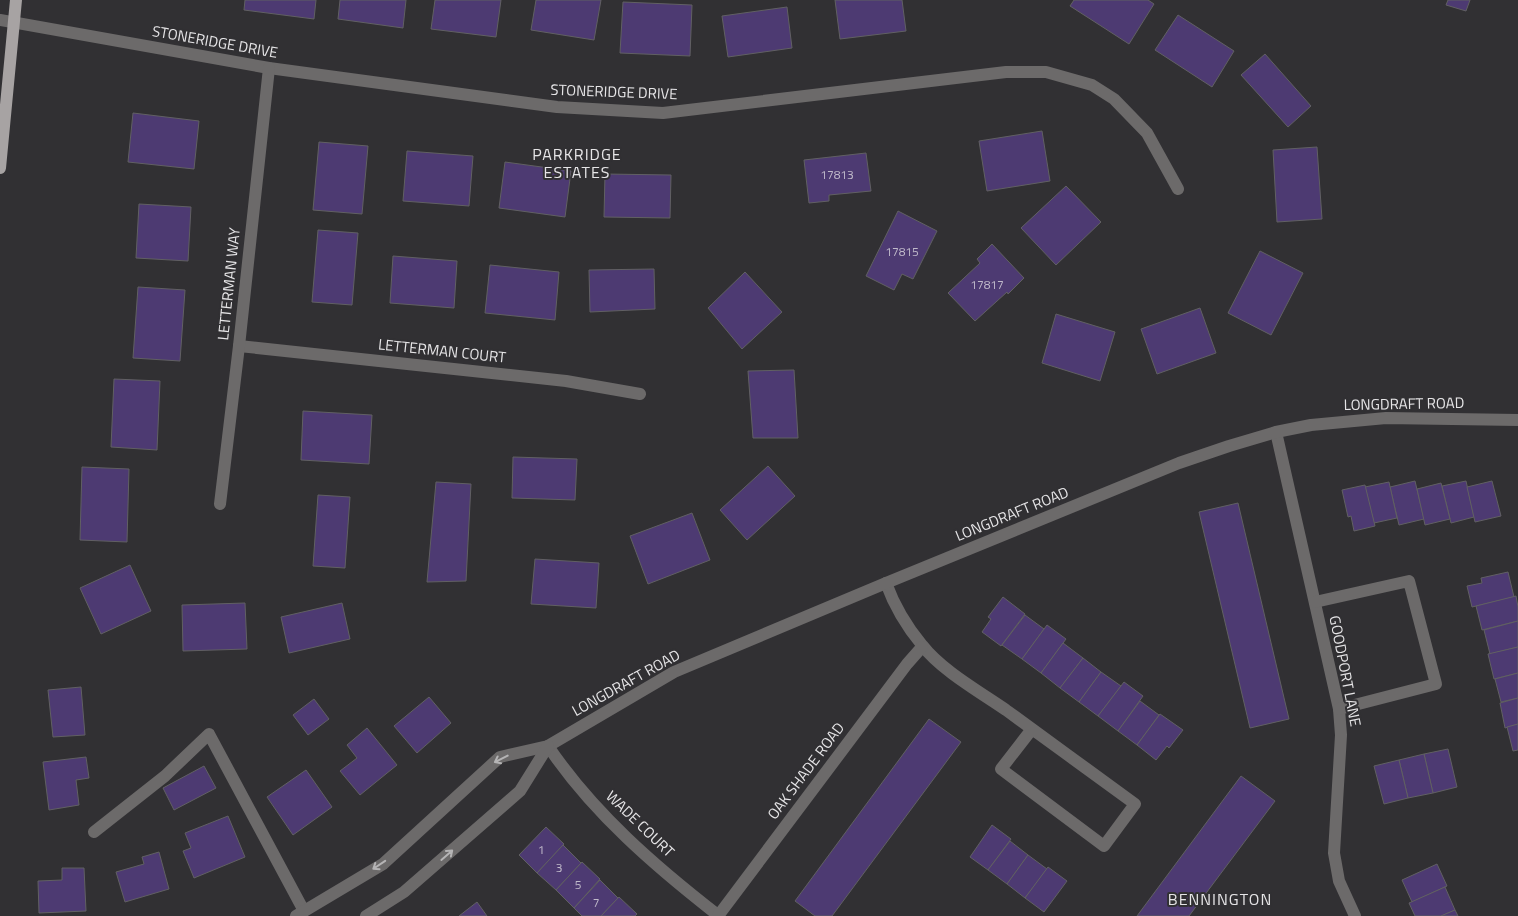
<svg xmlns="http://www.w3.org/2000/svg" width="1518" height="916" font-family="'Titillium Web',sans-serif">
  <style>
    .building { fill: #4d3a72; stroke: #616063 }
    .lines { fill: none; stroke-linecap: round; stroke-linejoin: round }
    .minor { stroke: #6c6a6a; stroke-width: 12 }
    .major { stroke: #a7a3a3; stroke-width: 12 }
    .oneway { stroke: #b5b4b5 }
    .labels { text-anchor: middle; stroke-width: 4; stroke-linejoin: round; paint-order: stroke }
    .number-label { font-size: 12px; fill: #c0baca }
    .street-label { font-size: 15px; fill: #e6e5e7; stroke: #313033 }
    .neighbourhood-label { font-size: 16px; letter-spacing: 1px; fill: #e6e5e7; stroke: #313033 }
  </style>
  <rect width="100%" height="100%" fill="#313033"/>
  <g class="building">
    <polygon points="245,0 316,0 314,19 244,10"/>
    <polygon points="340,0 406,0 403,28 338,19"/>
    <polygon points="435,0 501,0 496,37 431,29"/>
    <polygon points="536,0 601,0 594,40 531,30"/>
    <polygon points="835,0 902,0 906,31 840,39"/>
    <polygon points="1074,0 1148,0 1154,4 1129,44 1070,6"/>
    <polygon points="1448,0 1470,0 1466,11 1446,5"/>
    <polygon points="623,2 692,5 690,56 620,53"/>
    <polygon points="787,7 792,48 728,57 722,16"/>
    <polygon points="1178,15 1234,51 1212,87 1155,50"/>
    <polygon points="1265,54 1311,106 1288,127 1241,75"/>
    <polygon points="133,113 199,121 194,169 128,162"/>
    <polygon points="1042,131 1050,181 987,191 979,141"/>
    <polygon points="319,142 368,146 362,214 313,210"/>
    <polygon points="1317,147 1322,219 1277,222 1273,150"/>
    <polygon points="407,151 473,156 469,206 403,201"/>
    <polygon points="866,153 871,191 829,195 829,201 809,203 804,160"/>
    <polygon points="505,162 571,171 565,217 499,208"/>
    <polygon points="605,174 671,175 670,218 604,217"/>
    <polygon points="1066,186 1101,222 1056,265 1021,228"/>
    <polygon points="139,204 191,207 188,261 136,258"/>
    <polygon points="898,211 937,231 913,279 902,274 894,290 866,276"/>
    <polygon points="318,230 358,233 352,305 312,302"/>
    <polygon points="992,244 1024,278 1008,294 1007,292 975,321 948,293 980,263 977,259"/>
    <polygon points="1260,251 1303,273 1271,335 1228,313"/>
    <polygon points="393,256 457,261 454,308 390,303"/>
    <polygon points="490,265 559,272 555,320 485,313"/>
    <polygon points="654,269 655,309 590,312 589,270"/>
    <polygon points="745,272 782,312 742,349 708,308"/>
    <polygon points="138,287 185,290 180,361 133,358"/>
    <polygon points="1200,308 1216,353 1157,374 1141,329"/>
    <polygon points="1056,314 1115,332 1100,381 1042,363"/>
    <polygon points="794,370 798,438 753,438 748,371"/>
    <polygon points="114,379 160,381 157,450 111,447"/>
    <polygon points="303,411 372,415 369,464 301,460"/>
    <polygon points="513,457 577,459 575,500 512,498"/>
    <polygon points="768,466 795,496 747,540 720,510"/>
    <polygon points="82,467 129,469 127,542 80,540"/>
    <polygon points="1415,481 1424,519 1399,525 1390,487"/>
    <polygon points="1466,481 1474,517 1451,523 1442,486"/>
    <polygon points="1492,481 1501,516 1475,522 1467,487"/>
    <polygon points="436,482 471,484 466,581 427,582"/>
    <polygon points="1389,482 1397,518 1374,523 1365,487"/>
    <polygon points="1441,483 1450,519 1425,525 1417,489"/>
    <polygon points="1365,485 1375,526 1354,531 1351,516 1348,517 1342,490"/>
    <polygon points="318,495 350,497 345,568 313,566"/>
    <polygon points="1238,503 1289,719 1250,728 1199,512"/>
    <polygon points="692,513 710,560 648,584 630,536"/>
    <polygon points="535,559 599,563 596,608 531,604"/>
    <polygon points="130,565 151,611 101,634 80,588"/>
    <polygon points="1508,572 1514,597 1472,607 1467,586 1482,583 1481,578"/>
    <polygon points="1516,596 1518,607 1518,621 1482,630 1476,606"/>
    <polygon points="1003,597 1025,614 1001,646 982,632 991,619 988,617"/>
    <polygon points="245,603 247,649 183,651 182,605"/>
    <polygon points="342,603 350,639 289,653 281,617"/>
    <polygon points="1025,615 1044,629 1022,659 1002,645"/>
    <polygon points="1518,621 1518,647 1490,654 1484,630"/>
    <polygon points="1047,625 1066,639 1041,673 1022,659"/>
    <polygon points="1063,643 1083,658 1060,688 1041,673"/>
    <polygon points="1518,647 1518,673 1494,679 1488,654"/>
    <polygon points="1083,658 1101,672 1079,702 1060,688"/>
    <polygon points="1101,672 1121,686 1098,716 1079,702"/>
    <polygon points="1518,673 1518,698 1501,702 1495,679"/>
    <polygon points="1124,682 1143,696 1118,731 1098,716"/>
    <polygon points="81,687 85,735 53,737 48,690"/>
    <polygon points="429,697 451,723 417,753 394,726"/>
    <polygon points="1518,698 1518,724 1505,728 1500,703"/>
    <polygon points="314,699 329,719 308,735 293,715"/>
    <polygon points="1140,701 1159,715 1137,745 1118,731"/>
    <polygon points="1160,714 1183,730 1169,748 1167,746 1156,760 1137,745"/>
    <polygon points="929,719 961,742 832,916 815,916 795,901"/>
    <polygon points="1518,724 1518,750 1513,751 1507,727"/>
    <polygon points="367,728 397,765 360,795 340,771 357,758 347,745"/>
    <polygon points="1448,749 1457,787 1433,793 1424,754"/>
    <polygon points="1424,754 1433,793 1408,798 1399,760"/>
    <polygon points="86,757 89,778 76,780 79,805 49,810 43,762"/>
    <polygon points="1399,760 1408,798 1384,804 1374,766"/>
    <polygon points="204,766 216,788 174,810 163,788"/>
    <polygon points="306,770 332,807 293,835 267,797"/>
    <polygon points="1241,776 1275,801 1189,916 1137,916"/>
    <polygon points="228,816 245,857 194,878 183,851 191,848 185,833"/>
    <polygon points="992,825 1011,839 988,870 970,857"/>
    <polygon points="546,827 564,844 537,873 519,855"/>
    <polygon points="1010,841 1028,855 1007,884 988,870"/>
    <polygon points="563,845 581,863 556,890 537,873"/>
    <polygon points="159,852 169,889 125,902 116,872 144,864 142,857"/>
    <polygon points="1028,855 1047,869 1025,898 1007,884"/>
    <polygon points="582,862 600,879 574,908 556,890"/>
    <polygon points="1437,864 1447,886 1412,902 1402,880"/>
    <polygon points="1048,867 1067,881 1044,912 1025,898"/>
    <polygon points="62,868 84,868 86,911 39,913 38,881 62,880"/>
    <polygon points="600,880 618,898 601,916 582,916 574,908"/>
    <polygon points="1445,887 1455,910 1441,916 1415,916 1409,903"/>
    <polygon points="619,897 637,914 635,916 601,916"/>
    <polygon points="477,902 487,916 459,916"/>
    <polygon points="1455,910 1458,916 1441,916"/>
  </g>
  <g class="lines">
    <g class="minor">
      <polyline points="0,20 269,68 557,107 663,113 1006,72 1046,72 1092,85 1114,99 1147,133 1178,189"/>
      <polyline points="239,346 566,381 640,394"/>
      <polyline points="1276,432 1339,709 1341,735 1334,853 1339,881 1355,916"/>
      <polyline points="220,504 239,346 269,68"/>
      <path d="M886 583C894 605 907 627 922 645 941 670 980 692 1006 710 1049 741 1092 773 1135 804L1104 846 1001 769 1032 729"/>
      <polyline points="1315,602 1409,581 1436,684 1339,709"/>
      <path d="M548 746C593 813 656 867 719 916"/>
      <polyline points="94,832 165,776 209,734 304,911"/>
      <polyline points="296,916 383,864 500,757 548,746 674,672 886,583 1179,463 1229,446 1276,432 1311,425 1386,418 1518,420"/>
      <polyline points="366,916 404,892 520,791 548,746"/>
      <polyline points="718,916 907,664 922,647"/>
    </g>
    <polyline class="major" points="0,168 16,0"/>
  </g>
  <defs><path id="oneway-shaft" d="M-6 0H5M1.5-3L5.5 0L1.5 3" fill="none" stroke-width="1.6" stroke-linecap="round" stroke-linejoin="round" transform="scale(1.25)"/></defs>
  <g class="oneway">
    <use href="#oneway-shaft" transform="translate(501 759) rotate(153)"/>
    <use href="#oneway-shaft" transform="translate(447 855) rotate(-41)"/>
    <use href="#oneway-shaft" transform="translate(379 865) rotate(146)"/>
  </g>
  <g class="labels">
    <g class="number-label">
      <text x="837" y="179">17813</text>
      <text x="902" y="256">17815</text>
      <text x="987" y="289">17817</text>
      <text x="541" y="854">1</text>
      <text x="559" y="872">3</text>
      <text x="578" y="889">5</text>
      <text x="596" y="907">7</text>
    </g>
    <g class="street-label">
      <text transform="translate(215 42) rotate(10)" y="5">STONERIDGE DRIVE</text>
      <text transform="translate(614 92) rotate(2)" y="5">STONERIDGE DRIVE</text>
      <text transform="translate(229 284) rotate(-84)" y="5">LETTERMAN WAY</text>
      <text transform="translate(442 351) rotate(6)" y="5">LETTERMAN COURT</text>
      <text transform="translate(1404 404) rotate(-1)" y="5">LONGDRAFT ROAD</text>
      <text transform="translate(1012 514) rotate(-22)" y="5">LONGDRAFT ROAD</text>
      <text transform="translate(1345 671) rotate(79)" y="5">GOODPORT LANE</text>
      <text transform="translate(626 683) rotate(-29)" y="5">LONGDRAFT ROAD</text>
      <text transform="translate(806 771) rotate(-53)" y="5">OAK SHADE ROAD</text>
      <text transform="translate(640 824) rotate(44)" y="5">WADE COURT</text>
    </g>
    <g class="neighbourhood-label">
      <text x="577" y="160">PARKRIDGE<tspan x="577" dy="18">ESTATES</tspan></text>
      <text x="1220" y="905">BENNINGTON</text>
    </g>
  </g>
</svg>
